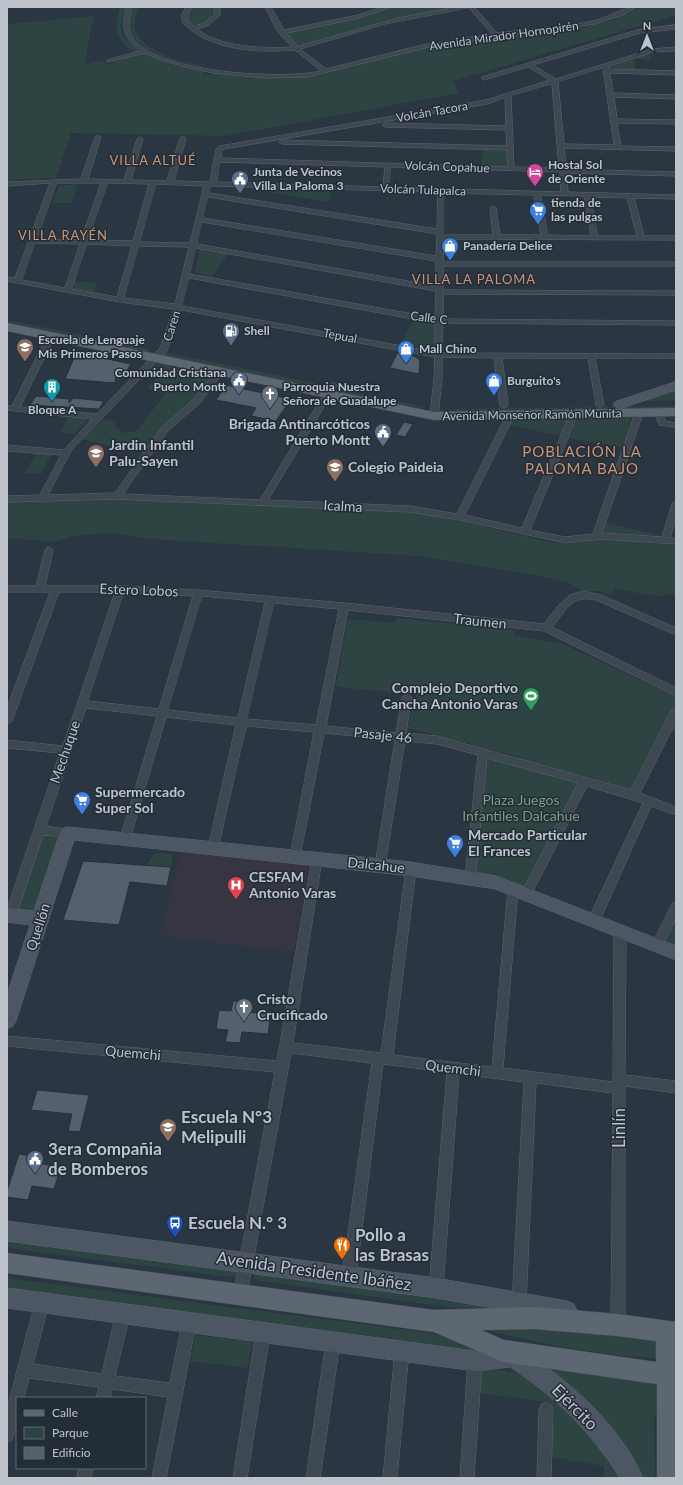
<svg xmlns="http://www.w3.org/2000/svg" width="683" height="1485" font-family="Lato,sans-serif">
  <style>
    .medical { fill: #363643 }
    .green { fill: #2d4443 }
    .building { fill: #54616c; stroke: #252f39 }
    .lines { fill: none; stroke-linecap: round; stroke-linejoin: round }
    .street-casing { stroke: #5d666f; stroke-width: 1 }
    .secondary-casing { stroke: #5d666f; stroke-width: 1 }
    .primary-casing { stroke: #48515b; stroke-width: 1 }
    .street { fill: #3e4851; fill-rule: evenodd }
    .secondary { fill: #4d5764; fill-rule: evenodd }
    .primary { fill: #5d6771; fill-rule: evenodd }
    .labels { text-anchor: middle; stroke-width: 3; stroke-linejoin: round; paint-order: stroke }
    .far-street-label { font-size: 12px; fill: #bcc3cb; stroke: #232d37 }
    .far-poi-label { font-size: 12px; font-weight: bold; fill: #bcc3cb; stroke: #232d37; text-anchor: start }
    .far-neighbourhood-label { font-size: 13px; letter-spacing: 1px; fill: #cc9475; stroke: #232d37 }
    .poi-label { font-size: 14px; font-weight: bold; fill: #bcc3cb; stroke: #232d37; text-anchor: start }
    .street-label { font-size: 14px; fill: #bcc3cb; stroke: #232d37 }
    .park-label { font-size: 14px; fill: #7c9e81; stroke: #232d37 }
    .neighbourhood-label { font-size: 15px; letter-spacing: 1px; fill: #cc9475; stroke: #232d37 }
    .near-poi-label { font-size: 17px; font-weight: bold; fill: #bcc3cb; stroke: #232d37; text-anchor: start }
    .near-street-label { font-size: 17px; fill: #bcc3cb; stroke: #232d37 }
  </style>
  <rect width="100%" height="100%" fill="#2a3641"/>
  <polygon class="medical" points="182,848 309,863 294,952 160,936"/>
  <g class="green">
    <path d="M120 7H125C122 20 117 34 130 43 134 46 138 48 140 51L136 53C115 39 113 30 120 7Z"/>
    <path d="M133 7H138C137 14 133 21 135 28 140 53 188 63 209 68 187 65 138 54 130 31 127 23 131 15 133 7Z"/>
    <path d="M193 7H213L215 14 212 21C202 25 198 27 188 21L189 14Z"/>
    <polygon points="393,7 456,7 381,22 301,44 295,43 287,34 292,31 354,19"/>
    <polygon points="641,7 676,7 676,15 453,81 459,93 225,136 71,133 56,178 21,179 7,181 7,24 94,16 84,65 102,60 105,64 113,64 114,61 144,53 171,64 203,72 204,75 216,74 271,78 310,76 431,46 492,36 590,26 616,19"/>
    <polygon points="649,54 651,59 634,59 636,70 611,68 612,66"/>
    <polygon points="483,149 507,151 507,165 503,167 482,167"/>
    <polygon points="59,185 77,185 72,203 53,203"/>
    <polygon points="259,188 331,190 329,202 258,190"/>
    <polygon points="200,248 228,254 212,277 195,272"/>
    <polygon points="74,282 97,282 94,292 74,289"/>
    <polygon points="416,318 435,324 433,350 405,346 400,344"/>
    <polygon points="7,321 18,322 150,349 148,353 7,325"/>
    <polygon points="165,352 325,385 326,388 325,390 162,355"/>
    <polygon points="162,362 178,367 211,373 212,376 196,398 162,427 142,453 81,439 102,419 114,422 115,426 123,433 136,431 138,429 165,394 147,388 165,369 162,367 154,366"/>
    <polygon points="343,390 426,407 420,408 340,393"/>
    <polygon points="676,390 676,400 645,401 646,400"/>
    <polygon points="676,406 676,409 455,414 455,409"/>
    <polygon points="68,417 84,418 87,421 74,434 60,433"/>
    <polygon points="518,418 563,418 568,421 561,436 510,425 512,420"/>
    <polygon points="581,418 628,418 631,420 622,447 619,447 570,438 576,421"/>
    <polygon points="37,452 52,453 41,473 24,474"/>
    <polygon points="116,498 422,512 555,543 569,544 604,539 676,545 676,595 666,594 661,597 615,589 611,595 600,591 583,591 567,582 535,575 419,556 149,539 112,533 73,536 53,542 7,538 7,501"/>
    <polygon points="605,523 659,535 659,536 606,533 602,530"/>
    <polygon points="396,618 513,630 516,636 563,644 676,697 676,733 663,728 632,788 627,789 589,777 522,760 520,757 408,728 416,694 336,687 348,619 395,623"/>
    <polygon points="486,757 579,783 524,890 474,875"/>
    <polygon points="41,834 64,836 36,910 21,910 18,907"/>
    <polygon points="155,853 173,854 171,867 145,866"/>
    <polygon points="676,916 676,950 661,944"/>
    <path d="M7 1237 237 1270C237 1275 233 1276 229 1277L7 1248Z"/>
    <polygon points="254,1272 461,1297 498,1309 448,1307 259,1281 254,1277"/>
    <polygon points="7,1278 430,1333 483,1349 487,1353 7,1289"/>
    <polygon points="516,1327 644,1336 661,1343 662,1359 623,1356 561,1347 484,1330"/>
    <polygon points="195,1335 252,1342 248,1368 191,1361"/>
    <polygon points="481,1366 528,1376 567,1407 623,1478 604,1478 604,1466 549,1457 548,1428 554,1424 555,1411 547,1402 479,1393"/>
    <polygon points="554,1370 656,1383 661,1388 659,1404 654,1419 655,1478 642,1478 553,1374"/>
  </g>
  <g class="building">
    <polygon points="76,353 89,355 131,364 123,377 116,376 115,383 65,379"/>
    <polygon points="397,353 414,356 420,360 419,374 390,368"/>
    <polygon points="226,385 286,398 289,402 276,421 251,416 256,408 216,400"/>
    <polygon points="36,396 69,399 69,403 73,398 104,401 99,409 30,405"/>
    <polygon points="404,422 413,424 405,437 396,435"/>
    <polygon points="83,861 171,867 167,886 130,882 119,925 63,920"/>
    <polygon points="233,1001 247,1002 245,1012 271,1014 268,1034 242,1032 240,1043 225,1042 228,1030 216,1029 219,1010 231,1011"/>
    <polygon points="37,1090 89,1095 80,1132 68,1131 72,1114 31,1110"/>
    <polygon points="19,1154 39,1157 37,1163 61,1167 54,1189 32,1186 28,1200 7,1197 7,1191"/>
  </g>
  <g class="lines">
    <g class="street-casing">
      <g id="street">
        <path d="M126 7H132C130 16 126 28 132 37 154 73 282 80 321 71L295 50C257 53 210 51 182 22V14L186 7H192L188 14V21L194 26 205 23 215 14 214 7H220V15L209 25 197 29C219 47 264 49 292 47L278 32 265 7H271L284 30 358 15 383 7H392L359 18 286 33 298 46 398 18 456 7H474L497 33C529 29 561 28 593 21 607 18 623 7 637 7L623 15 595 24 433 46 307 77 266 78 213 73 185 67 161 60 145 53 107 62V60L140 51C122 35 122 30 126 7ZM469 8 492 34 422 45 326 69 300 49 385 24Z"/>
        <path d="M676 25V29L640 33 533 65 556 79 652 49 676 47V51L654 52 609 66 610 69 676 71V75L610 73 613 93 676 95V99L614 97 617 119 676 120V124L617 123 621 146 676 147V151L564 148 566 169 676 172V176L566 173 568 192 676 195V199L634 198 644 236H676V240L444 239 443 262H676V266H443V290L676 291V295L443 294V319L676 321V325L443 323 442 353 676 354V358H595L604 405 600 407 596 405 588 358H502L508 406 504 408 500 406 494 358 442 357V379L438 416 434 418 430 416 434 379 435 357 181 310 167 351 72 449 48 495 115 493 161 428 195 398 217 369H220L224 371 201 402 167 432 123 494 260 500 329 385 333 383 337 385 268 500 410 506 457 514 506 416 510 414 514 416 465 515 522 528 570 414 574 412 578 414 530 530 565 537 593 534 635 413 639 411 643 413 602 533 662 537 672 504 676 501V518L670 538H676V544L603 539 565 543 460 520 410 512 117 499 7 502V496L40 495 61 455 7 451V445L64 450 92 419 7 410V406H12L48 334H54L55 336 20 407 97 414 160 348 174 309 120 302 7 281V277L15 278 50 183 7 186V182L81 179 95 137 98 135 101 137 88 179 124 180 137 139 140 137 143 139 131 180 167 181 180 138 183 136 186 138 174 181 210 182 216 149 220 146 486 100 550 80 528 67 484 80 482 79V77L637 30ZM603 68 614 145 564 144 558 82ZM552 84 559 168 514 167 511 96ZM505 98 506 126 385 123 382 125 385 127 506 130 507 146 282 140 279 142 282 144 507 150 508 167 221 158 222 150 224 149 487 104ZM220 162 385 167 383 187 217 182ZM391 167 560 172 561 192 389 187ZM57 183H101L81 240 37 239ZM108 183 149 184 133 241 88 240ZM156 184 204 186 190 243 140 242ZM211 186 438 192 437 229 209 193ZM444 193 534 195 541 235H500L496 208 493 206 490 208 493 235H444ZM541 195 584 196 591 236 548 235ZM208 197 437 234 436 256 203 218ZM591 197 627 198 637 236H598ZM202 222 436 261V286L197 244ZM35 243 80 244 65 288 22 280ZM87 244 132 246 117 297 72 289ZM139 246 189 247 175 304 124 298ZM196 248 436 291 435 318 190 274ZM189 278 435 323V352L182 306Z"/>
        <polygon points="655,410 661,410 665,421 676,423 676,427 659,425 654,412"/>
        <path d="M49 547 53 550 45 586H121L198 590 344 603 544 624 559 605 570 595 580 592H588L601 595 676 628V635L596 600C571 594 566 611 552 627L676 688V696L544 631 348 610 326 726 396 733 402 697 407 693 412 697 406 733 437 736 631 790 671 711 676 707V721L640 793 676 807V815L651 806 600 920 598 923 594 925 590 923 588 920 643 803 587 786 530 897 526 898 522 897 521 894 578 783 487 758 475 878 474 881 470 882 466 881 465 878 478 755 437 744 405 741 385 866 384 869 380 870 376 869 375 866 395 740 324 733 300 857 299 860 295 861 291 860 290 857 314 732 246 726 218 848 217 851 213 852 209 851 208 848 236 725 166 717 130 839 129 842H121L120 839 157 716 86 708 46 826 72 830 73 833 72 836 68 837 43 835 16 916 14 919 7 920V909L60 753 7 748V740L63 746 115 592H59L12 721 7 725V708L50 592H7V586H36L45 550ZM124 592 193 596 159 709 88 701ZM202 596 265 602 238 718 168 710ZM274 603 339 609 316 725 247 719Z"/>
        <polygon points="317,855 321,856 322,859 293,1043 381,1053 406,869 407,866 411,865 415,866 416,869 393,1055 492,1067 508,889 509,886 513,885 517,886 518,889 503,1068 613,1082 614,931 616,928 620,926 624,928 626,931 625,1075 676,1081 676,1093 625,1086 625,1325 623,1330 618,1332 613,1330 611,1325 613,1093 536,1083 526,1304 524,1309 519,1311 514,1309 512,1304 524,1082 459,1074 443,1288 441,1293 436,1295 431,1293 429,1288 447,1072 383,1064 356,1276 354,1281 349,1283 344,1281 342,1276 372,1063 291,1053 247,1295 245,1300 240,1302 235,1300 233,1295 275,1072 7,1046 7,1036 277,1061 312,859 313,856"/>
        <polygon points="676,902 676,918 661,948 657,950 653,948 651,945 653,942 672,904"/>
        <polygon points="42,1296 47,1298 49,1303 33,1364 102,1374 116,1314 118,1309 123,1307 128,1309 130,1314 115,1376 170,1383 182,1323 184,1318 189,1316 194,1318 196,1323 166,1478 152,1478 168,1397 112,1389 110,1398 96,1398 99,1387 29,1378 24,1398 17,1398 17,1424 12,1440 7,1442 7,1409 35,1303 37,1298"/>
        <polygon points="263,1326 268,1328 270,1333 247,1478 233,1478 256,1333 258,1328"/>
        <polygon points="333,1335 338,1337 340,1342 320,1478 306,1478 326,1342 328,1337"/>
        <polygon points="402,1344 407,1346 409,1351 397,1478 383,1478 395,1351 397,1346"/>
        <polygon points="475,1354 480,1356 482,1361 474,1478 460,1478 468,1361 470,1356"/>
        <polygon points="546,1403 551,1405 553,1410 551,1478 537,1478 539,1410 541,1405"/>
        <polygon points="79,1468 93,1468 91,1478 77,1478"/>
      </g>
    </g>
    <g class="secondary-casing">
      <g id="secondary">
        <polygon points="676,382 676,390 619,409 613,405 615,402"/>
        <polygon points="68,827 411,862 496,876 676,946 676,960 495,889 411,876 74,840 16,1021 13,1026 7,1029 7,994 30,925 7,922 7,908 34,911 60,833 62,829"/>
        <polygon points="7,1221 436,1278 567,1301 574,1304 577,1311 574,1318 567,1321 436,1298 7,1241"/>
        <path d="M7 1288 475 1351 501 1347 509 1344 523 1349 525 1352C570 1381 622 1428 643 1478H620C592 1433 555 1396 510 1367L475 1371 7 1308Z"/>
      </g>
    </g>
    <g class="primary-casing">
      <g id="primary">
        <polygon points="7,323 434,412 676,408 676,416 434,420 7,331"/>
        <path d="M7 1253 434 1310 534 1307 618 1314 676 1322V1478H657V1384L503 1362 434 1332 7 1273ZM534 1329 618 1336 656 1341V1362L504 1340 481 1330Z"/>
      </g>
    </g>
    <use href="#street" class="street"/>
    <use href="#secondary" class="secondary"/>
    <use href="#primary" class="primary"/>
  </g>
  <defs>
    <g id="hotel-pin" transform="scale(0.9)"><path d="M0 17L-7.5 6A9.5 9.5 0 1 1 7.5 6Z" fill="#d1479c" stroke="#232d37"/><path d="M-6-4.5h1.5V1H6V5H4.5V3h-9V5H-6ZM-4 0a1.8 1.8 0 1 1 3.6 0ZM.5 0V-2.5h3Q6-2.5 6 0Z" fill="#fff"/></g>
    <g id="civic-pin" transform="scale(0.9)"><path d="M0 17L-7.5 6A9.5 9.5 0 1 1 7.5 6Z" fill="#5c6f8a" stroke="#232d37"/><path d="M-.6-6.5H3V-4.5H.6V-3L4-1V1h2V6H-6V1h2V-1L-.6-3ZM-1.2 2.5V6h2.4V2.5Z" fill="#fff"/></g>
    <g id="supermarket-pin" transform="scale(0.9)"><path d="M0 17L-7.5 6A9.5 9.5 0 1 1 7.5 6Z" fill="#3f7fe0" stroke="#232d37"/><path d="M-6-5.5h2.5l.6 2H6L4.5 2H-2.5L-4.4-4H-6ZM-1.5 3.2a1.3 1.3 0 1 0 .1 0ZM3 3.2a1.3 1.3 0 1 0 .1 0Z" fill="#fff"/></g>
    <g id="shop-pin" transform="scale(0.9)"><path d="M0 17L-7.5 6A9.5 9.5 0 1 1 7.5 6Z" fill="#3f7fe0" stroke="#232d37"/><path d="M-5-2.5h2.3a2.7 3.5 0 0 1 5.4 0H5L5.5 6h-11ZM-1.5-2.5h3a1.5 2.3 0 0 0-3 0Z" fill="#fff"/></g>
    <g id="fuel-pin" transform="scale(0.9)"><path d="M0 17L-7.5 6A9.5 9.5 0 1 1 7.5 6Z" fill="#5c6f8a" stroke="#232d37"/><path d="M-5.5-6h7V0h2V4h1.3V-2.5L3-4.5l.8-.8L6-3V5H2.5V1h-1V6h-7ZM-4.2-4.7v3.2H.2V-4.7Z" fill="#fff"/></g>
    <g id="school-pin" transform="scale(0.9)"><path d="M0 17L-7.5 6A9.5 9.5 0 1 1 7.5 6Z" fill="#8d6e63" stroke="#232d37"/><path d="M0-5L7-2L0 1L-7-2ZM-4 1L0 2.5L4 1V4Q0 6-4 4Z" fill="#fff"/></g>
    <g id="building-pin" transform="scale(0.9)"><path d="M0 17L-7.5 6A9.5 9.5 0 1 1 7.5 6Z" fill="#0f9aa8" stroke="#232d37"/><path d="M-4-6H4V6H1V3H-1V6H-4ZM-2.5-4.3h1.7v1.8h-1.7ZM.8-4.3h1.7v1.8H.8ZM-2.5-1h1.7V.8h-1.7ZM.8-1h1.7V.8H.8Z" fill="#fff"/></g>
    <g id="church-pin" transform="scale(0.9)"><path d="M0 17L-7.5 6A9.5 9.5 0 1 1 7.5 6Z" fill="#6b7280" stroke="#232d37"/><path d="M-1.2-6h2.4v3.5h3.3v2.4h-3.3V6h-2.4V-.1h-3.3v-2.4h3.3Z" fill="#fff"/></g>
    <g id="stadium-pin" transform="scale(0.9)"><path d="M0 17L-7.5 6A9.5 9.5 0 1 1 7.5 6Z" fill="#2e9e5b" stroke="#232d37"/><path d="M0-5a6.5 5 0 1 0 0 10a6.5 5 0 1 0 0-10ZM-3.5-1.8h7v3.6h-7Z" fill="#fff"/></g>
    <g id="hospital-pin" transform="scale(0.9)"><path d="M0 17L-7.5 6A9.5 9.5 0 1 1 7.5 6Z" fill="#e0444e" stroke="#232d37"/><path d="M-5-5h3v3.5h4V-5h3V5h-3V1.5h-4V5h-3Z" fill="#fff"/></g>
    <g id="bus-pin" transform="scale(0.9)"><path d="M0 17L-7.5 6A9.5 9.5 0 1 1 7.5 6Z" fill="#1a4fb4" stroke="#232d37"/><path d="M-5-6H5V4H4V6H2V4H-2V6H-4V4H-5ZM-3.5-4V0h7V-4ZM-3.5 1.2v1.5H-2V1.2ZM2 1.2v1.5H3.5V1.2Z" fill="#fff"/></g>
    <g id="restaurant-pin" transform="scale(0.9)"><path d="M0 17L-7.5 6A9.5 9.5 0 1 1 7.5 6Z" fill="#e8710a" stroke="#232d37"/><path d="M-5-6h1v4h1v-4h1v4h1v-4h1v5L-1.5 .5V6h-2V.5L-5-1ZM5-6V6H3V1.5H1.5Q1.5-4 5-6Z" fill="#fff"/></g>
  </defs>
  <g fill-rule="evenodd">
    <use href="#hotel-pin" x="535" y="172"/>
    <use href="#civic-pin" x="240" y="179"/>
    <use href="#supermarket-pin" x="538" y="210"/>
    <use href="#shop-pin" x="450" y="246"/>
    <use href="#fuel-pin" x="231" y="331"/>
    <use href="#school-pin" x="25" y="347"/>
    <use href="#shop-pin" x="406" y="349"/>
    <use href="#civic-pin" x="239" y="380"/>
    <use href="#shop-pin" x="494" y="381"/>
    <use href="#building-pin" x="52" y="387"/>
    <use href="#church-pin" x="270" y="394"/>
    <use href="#civic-pin" x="383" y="432"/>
    <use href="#school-pin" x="96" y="453"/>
    <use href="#school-pin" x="335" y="467"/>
    <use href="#stadium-pin" x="531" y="696"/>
    <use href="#supermarket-pin" x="82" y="800"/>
    <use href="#supermarket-pin" x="455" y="843"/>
    <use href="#hospital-pin" x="236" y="885"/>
    <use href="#church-pin" x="244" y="1007"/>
    <use href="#school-pin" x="168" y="1127"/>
    <use href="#civic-pin" x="35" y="1159"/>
    <use href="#bus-pin" x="175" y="1223"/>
    <use href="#restaurant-pin" x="342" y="1245"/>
  </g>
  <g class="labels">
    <g class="far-street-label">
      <text transform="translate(504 36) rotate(-8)" y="4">Avenida Mirador Hornopirén</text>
      <text transform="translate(432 112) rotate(-10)" y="4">Volcán Tacora</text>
      <text transform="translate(447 167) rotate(2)" y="4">Volcán Copahue</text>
      <text transform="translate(423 190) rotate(2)" y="4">Volcán Tulapalca</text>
      <text transform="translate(429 318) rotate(7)" y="4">Calle C</text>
      <text transform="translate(172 326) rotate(-72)" y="4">Caren</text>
      <text transform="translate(340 336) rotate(11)" y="4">Tepual</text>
      <text transform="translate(532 415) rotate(-1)" y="4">Avenida Monseñor Ramón Munita</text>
    </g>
    <g class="far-poi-label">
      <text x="548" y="169">Hostal Sol<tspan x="548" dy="14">de Oriente</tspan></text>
      <text x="253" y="176">Junta de Vecinos<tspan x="253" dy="14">Villa La Paloma 3</tspan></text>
      <text x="551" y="207">tienda de<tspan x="551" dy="14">las pulgas</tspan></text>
      <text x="463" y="250">Panadería Delice</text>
      <text x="244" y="335">Shell</text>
      <text x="38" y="344">Escuela de Lenguaje<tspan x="38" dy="14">Mis Primeros Pasos</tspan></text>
      <text x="419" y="353">Mall Chino</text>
      <text x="226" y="377" text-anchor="end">Comunidad Cristiana<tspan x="226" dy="14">Puerto Montt</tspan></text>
      <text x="507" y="385">Burguito's</text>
      <text x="283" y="391">Parroquia Nuestra<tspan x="283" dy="14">Señora de Guadalupe</tspan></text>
      <text x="52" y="414" text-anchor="middle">Bloque A</text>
    </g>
    <g class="far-neighbourhood-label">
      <text x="153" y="165">VILLA ALTUÉ</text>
      <text x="63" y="240">VILLA RAYÉN</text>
      <text x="474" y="284">VILLA LA PALOMA</text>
    </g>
    <g class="poi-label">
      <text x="370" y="429" text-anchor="end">Brigada Antinarcóticos<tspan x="370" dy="16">Puerto Montt</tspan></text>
      <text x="109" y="450">Jardin Infantil<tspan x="109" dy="16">Palu-Sayen</tspan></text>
      <text x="348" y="472">Colegio Paideia</text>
      <text x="518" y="693" text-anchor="end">Complejo Deportivo<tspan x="518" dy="16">Cancha Antonio Varas</tspan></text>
      <text x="95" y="797">Supermercado<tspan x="95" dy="16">Super Sol</tspan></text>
      <text x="468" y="840">Mercado Particular<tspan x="468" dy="16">El Frances</tspan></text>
      <text x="249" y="882">CESFAM<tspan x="249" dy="16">Antonio Varas</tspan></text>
      <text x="257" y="1004">Cristo<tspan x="257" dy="16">Crucificado</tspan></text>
    </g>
    <g class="street-label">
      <text transform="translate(343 506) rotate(3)" y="5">Icalma</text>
      <text transform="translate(139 590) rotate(2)" y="5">Estero Lobos</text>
      <text transform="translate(480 621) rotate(6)" y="5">Traumen</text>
      <text transform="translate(383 735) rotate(6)" y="5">Pasaje 46</text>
      <text transform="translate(65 752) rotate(-71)" y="5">Mechuque</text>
      <text transform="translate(376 865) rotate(6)" y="5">Dalcahue</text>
      <text transform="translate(38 927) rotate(-72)" y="5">Quellón</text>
      <text transform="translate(133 1053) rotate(5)" y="5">Quemchi</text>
      <text transform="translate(453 1068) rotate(7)" y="5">Quemchi</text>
    </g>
    <g class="park-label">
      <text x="521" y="805">Plaza Juegos<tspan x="521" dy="16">Infantiles Dalcahue</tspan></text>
    </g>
    <g class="neighbourhood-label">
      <text x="582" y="457">POBLACIÓN LA<tspan x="582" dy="17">PALOMA BAJO</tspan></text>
    </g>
    <g class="near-poi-label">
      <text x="181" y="1123">Escuela N°3<tspan x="181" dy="20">Melipulli</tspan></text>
      <text x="48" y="1155">3era Compañia<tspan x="48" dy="20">de Bomberos</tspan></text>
      <text x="188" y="1229">Escuela N.° 3</text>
      <text x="355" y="1241">Pollo a<tspan x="355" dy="20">las Brasas</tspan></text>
    </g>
    <g class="near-street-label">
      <text transform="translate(619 1128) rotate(-90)" y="6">Linlín</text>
      <text transform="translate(314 1271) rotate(8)" y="6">Avenida Presidente Ibáñez</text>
      <text transform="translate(575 1407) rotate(45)" y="6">Ejército</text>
    </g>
  </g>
  <rect width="683" height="1485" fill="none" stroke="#bcc3cb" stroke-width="16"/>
  <rect x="16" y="1397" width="130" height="72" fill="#232d37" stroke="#606972"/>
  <rect x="24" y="1410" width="20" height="6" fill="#5d6771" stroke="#606972"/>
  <text x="52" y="1417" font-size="12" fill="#bcc3cb">Calle</text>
  <rect x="24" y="1427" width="20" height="12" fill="#2d4443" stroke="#606972"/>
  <text x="52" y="1437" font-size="12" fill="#bcc3cb">Parque</text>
  <rect x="24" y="1447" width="20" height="12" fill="#54616c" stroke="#606972"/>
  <text x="52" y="1457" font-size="12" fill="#bcc3cb">Edificio</text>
  <g transform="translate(647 36)" stroke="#232d37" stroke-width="3" paint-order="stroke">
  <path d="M0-3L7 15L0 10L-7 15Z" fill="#bcc3cb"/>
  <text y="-6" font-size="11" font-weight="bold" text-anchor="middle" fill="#bcc3cb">N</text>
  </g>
</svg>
